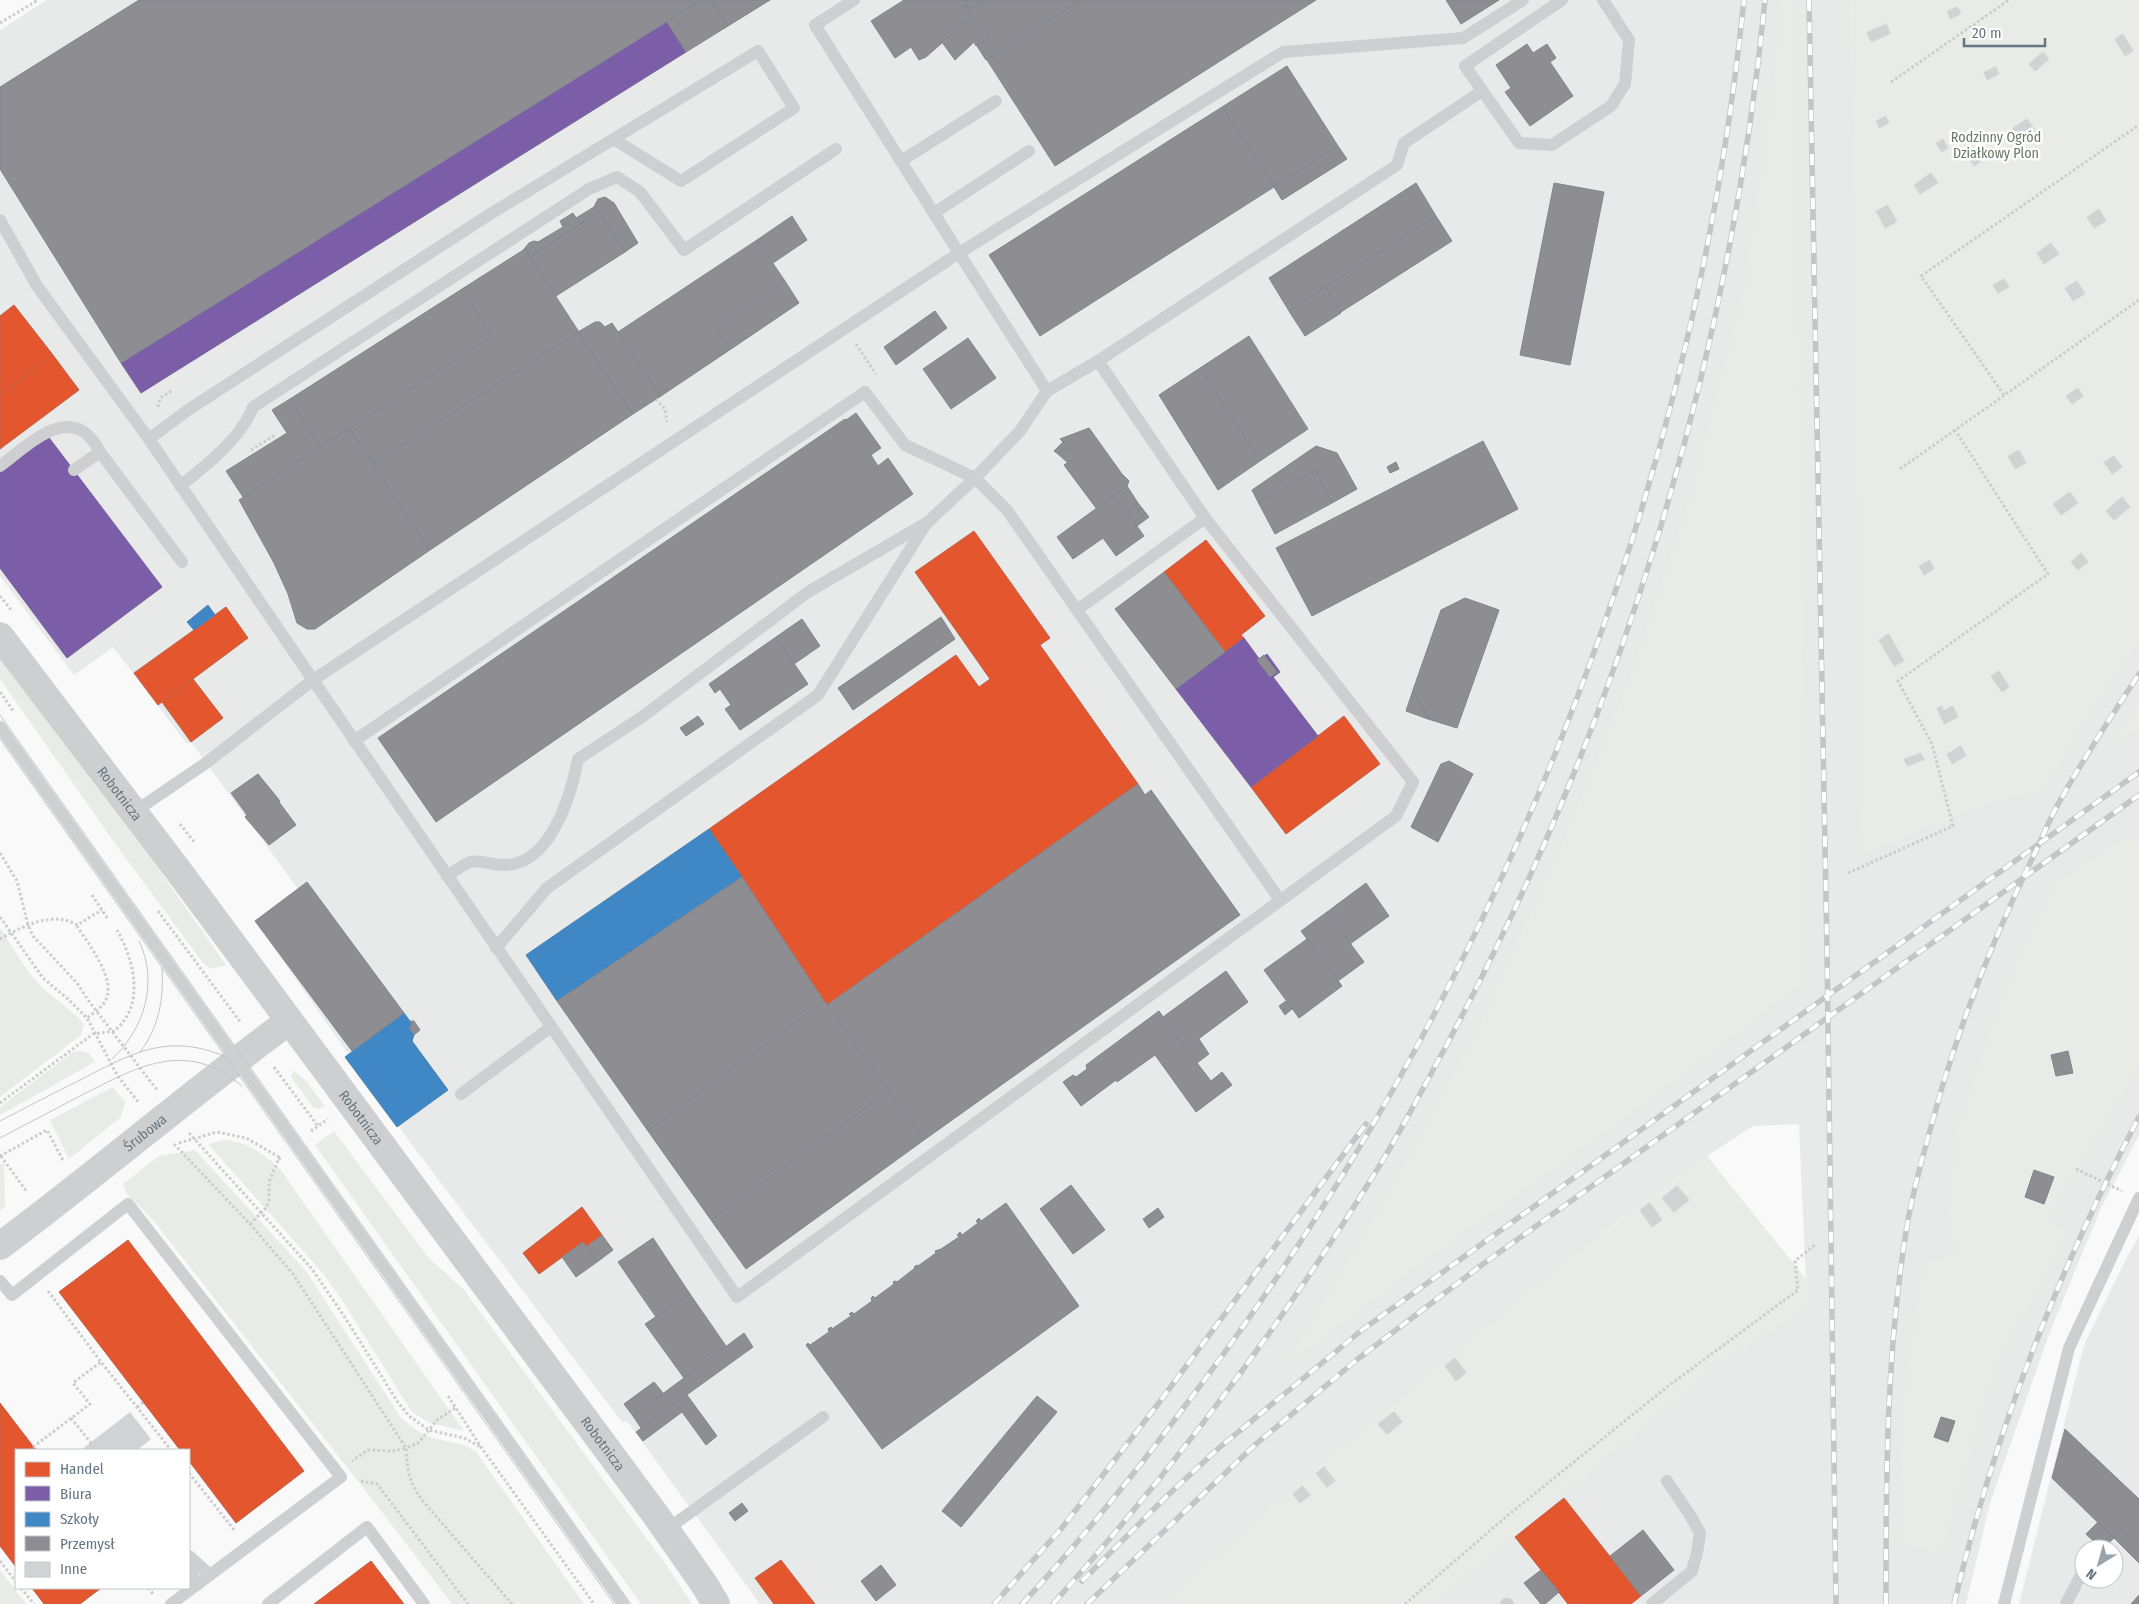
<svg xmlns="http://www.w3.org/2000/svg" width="2139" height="1604" font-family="'Fira Sans Condensed',sans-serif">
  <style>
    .built { fill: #e8e9e9; fill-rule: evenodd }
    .green { fill: #e8ebe6 }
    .shops { fill: #e4572e; stroke: #be6048 }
    .offices { fill: #7b5ea7; stroke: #74659c }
    .schools { fill: #3f88c5; stroke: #4a83b1 }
    .industry { fill: #8d8d92; stroke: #81868e }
    .building { fill: #d0d2d3; stroke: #e8e8e8 }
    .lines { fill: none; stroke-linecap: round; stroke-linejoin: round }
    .path { stroke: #cbcccd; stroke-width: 3; stroke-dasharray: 2.5 2.5; stroke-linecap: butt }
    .service { stroke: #cecfd0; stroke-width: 12 }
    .tertiary { stroke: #cecfd0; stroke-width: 28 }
    .tram { stroke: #c3c5c6; stroke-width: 1 }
    .rail-casing { stroke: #c3c5c6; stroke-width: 5.5 }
    .rail { stroke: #fff; stroke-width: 4; stroke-dasharray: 11; stroke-linecap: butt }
    .labels { text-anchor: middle; stroke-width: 5; stroke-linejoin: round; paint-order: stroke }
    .park-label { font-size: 14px; fill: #687a64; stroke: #fff }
    .street-label { font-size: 14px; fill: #657683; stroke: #fff }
  </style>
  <rect width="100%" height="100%" fill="#f9f9f9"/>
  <g class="built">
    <path d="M47 0H1850L1853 70 2139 577V845L2128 835 2139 977V1135L2101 1208 2049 1334 1990 1503 1966 1604H1431L1714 1366 1807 1306 1799 1124 1753 1126 1707 1156 1605 1231 1326 1462 1164 1604H760L627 1421 623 1423 603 1397 410 1142 255 921 298 889 191 742 187 744 113 647 74 675 0 576V30ZM1689 504 1791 939 1481 1025 1557 860 1628 687Z"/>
    <path d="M2139 1236V1604H2019L2084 1345 2125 1261ZM2084 1549H2114V1579H2084Z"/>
  </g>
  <g class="green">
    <polygon points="1782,0 1795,0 1806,980 1626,1117 1426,1259 1286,1366 1393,1187 1481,1025 1557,860 1628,687 1689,504 1745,288 1767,135"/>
    <polygon points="1850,0 2139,0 2139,640 2107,685 2042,790 1995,801 1863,854 1860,776 1853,70"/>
    <polygon points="0,658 158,868 226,965 212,969 204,964 119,849 0,679"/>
    <polygon points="2139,706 2139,727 2110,746"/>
    <polygon points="2128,835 2139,845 2139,1065 2046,1221 2066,1231 2038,1289 2008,1339 1987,1396 1940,1553 1898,1543 1905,1397 1923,1265 1955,1252 1948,1205 1958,1129 2012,972 2058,882"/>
    <path d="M0 928C14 949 27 974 46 991 59 1002 73 1011 84 1024L81 1035 0 1097Z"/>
    <polygon points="81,1051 89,1053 95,1062 0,1115 0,1107 73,1052"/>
    <polygon points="294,1071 306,1081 325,1106 319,1109 314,1108 291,1077"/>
    <polygon points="113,1087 125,1102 121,1117 69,1159 50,1120"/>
    <polygon points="334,1131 427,1256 464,1290 666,1565 692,1604 641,1604 315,1145"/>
    <path d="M224 1140C247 1141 263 1154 280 1169L464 1431 430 1423 412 1412 342 1300 322 1272 208 1144Z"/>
    <path d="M195 1150 306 1271 401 1418C412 1427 421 1435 435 1438 450 1443 463 1442 476 1452L584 1604H452L372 1499 153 1220 127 1194 123 1184 159 1156Z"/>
    <polygon points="1707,1156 1806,1279 1807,1306 1714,1366 1431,1604 1164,1604 1326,1462 1465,1346 1596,1238"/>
    <polygon points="4,1163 5,1207 0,1211 0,1165"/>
    <polygon points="0,1570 26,1604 0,1604"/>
  </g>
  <g class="shops">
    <polygon points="14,305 53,355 0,395 0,316"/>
    <polygon points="53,355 79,390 0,449 0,395"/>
    <polygon points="974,531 1050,638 1040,645 1138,784 827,1005 709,829 956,655 979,687 990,679 915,572"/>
    <polygon points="1206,540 1265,616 1241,635 1244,638 1225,652 1164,572"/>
    <polygon points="226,607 248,638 158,705 134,673"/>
    <polygon points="193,679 223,718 191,742 162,702"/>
    <polygon points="1344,716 1380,764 1286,834 1251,787"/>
    <polygon points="582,1207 602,1235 586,1247 583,1242 539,1274 523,1253"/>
    <polygon points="128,1240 304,1471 236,1523 189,1461 189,1450 180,1450 59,1292"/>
    <polygon points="0,1403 36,1450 16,1450 16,1567 0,1546"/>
    <polygon points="1564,1498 1641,1596 1631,1604 1568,1604 1515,1537"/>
    <polygon points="781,1560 815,1604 774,1604 755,1578"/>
    <polygon points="371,1561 404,1604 314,1604"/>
    <polygon points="32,1588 101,1588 80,1604 44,1604"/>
  </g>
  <g class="offices">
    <polygon points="667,22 686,52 141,393 121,363"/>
    <polygon points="47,435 162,587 67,658 0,568 0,471"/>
    <polygon points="1244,638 1260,660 1267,654 1280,672 1273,677 1318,736 1251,787 1176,689"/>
  </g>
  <g class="schools">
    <polygon points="208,605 215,615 194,630 187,622"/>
    <polygon points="709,829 742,877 557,1001 526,955"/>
    <polygon points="404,1013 412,1024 409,1027 414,1035 412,1041 448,1090 397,1127 345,1057"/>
  </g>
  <g class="industry">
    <polygon points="139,0 701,0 121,363 0,169 0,87"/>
    <polygon points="701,0 711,0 728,26 686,52 667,22"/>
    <polygon points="711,0 770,0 728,26"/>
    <polygon points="904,0 963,0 973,17 939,38 942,43 926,57 919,60 911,47 895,58 871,21"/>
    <polygon points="963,0 984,0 969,10"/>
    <polygon points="984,0 1081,0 986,60 977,46 989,38 969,10"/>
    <polygon points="1081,0 1316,0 1055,166 987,60"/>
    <polygon points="1446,0 1499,0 1461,24"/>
    <polygon points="973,17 989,38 976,46 974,42 955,60 939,38"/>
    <polygon points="1527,44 1533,53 1547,44 1556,58 1550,62 1573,96 1530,126 1505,92 1511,88 1496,65"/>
    <polygon points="1287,66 1338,146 1274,187 1222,107"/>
    <polygon points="1222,107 1274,187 1040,336 989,255"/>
    <polygon points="1338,146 1347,159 1282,200 1274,187"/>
    <polygon points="1416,183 1436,216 1289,311 1269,278"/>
    <polygon points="1554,183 1604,192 1570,365 1520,355"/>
    <polygon points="605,197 614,203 629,228 615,237 599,212 530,257 524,249 529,243 534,241 538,242 563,227 560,221 573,213 576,218 594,207 598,199"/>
    <polygon points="599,212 625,252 556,296 530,257"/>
    <polygon points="792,216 807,240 773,263 757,240"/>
    <polygon points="1436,216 1452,241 1341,312 1325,287"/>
    <polygon points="629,228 638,243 625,252 615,237"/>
    <polygon points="757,240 785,281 716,327 731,349 661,396 618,332"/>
    <polygon points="525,249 579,332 373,464 349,428 492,336 462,289"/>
    <polygon points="785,281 799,303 731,349 716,327"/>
    <polygon points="1325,287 1341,313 1305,336 1289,311"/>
    <polygon points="462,289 492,336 321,447 290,399"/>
    <polygon points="935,311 947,328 896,365 884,347"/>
    <polygon points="595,322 600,322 605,327 612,323 661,396 633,414 578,332"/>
    <polygon points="578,332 633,414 430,550 373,464"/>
    <polygon points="1249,336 1308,429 1260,461 1200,368"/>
    <polygon points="968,338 996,378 951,409 923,369"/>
    <polygon points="1200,368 1260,461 1218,490 1159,395"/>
    <polygon points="290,399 321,447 243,497 226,471 287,433 272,410"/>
    <polygon points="856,413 881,448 871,455 878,466 888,458 913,494 436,822 378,738 845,419 846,420"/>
    <polygon points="349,428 430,550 315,629 307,629 297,623 288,594 274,563 239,500"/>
    <polygon points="1089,428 1122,474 1129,481 1127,486 1096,508 1064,465 1077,456 1060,439"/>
    <polygon points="1483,441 1518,509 1312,616 1276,548"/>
    <polygon points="1063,442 1068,447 1058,454 1054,451"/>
    <polygon points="1316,446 1337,453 1357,489 1332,503 1315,471 1258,502 1252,490"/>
    <polygon points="1068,447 1077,456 1068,463 1058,454"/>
    <polygon points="1396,462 1399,469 1390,473 1387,467"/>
    <polygon points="1315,471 1332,503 1275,534 1258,502"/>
    <polygon points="1127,486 1138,503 1127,512 1144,536 1116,556 1103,538 1073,559 1057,537"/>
    <polygon points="1138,503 1149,517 1137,526 1134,522 1143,516 1135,506"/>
    <polygon points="1135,506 1143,516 1134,522 1127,512"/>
    <polygon points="1164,572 1225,652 1176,689 1115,609"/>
    <polygon points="1465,598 1499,610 1457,728 1428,719 1413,690 1441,610"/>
    <polygon points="941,617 955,639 853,710 838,688"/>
    <polygon points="802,619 820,646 794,664 776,637"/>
    <polygon points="776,637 808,684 740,730 725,709 731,705 720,689 715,693 709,684"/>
    <polygon points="1264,655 1277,672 1270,677 1257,660"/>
    <polygon points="1413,690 1419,701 1428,719 1406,711"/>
    <polygon points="698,716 704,724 686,736 680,728"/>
    <polygon points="1449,761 1473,774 1438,842 1411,827 1441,764"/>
    <polygon points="258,774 280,801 279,802 296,825 269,845 245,817 247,815 231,793"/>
    <polygon points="1138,784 1145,795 1151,790 1240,915 924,1140 827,1005"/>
    <polygon points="742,877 824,1001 648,1131 557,1001"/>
    <polygon points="307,882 404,1013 352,1051 255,921"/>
    <polygon points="1366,883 1389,916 1350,944 1327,912"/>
    <polygon points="1327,912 1364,962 1338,981 1301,931"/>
    <polygon points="1307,939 1342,986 1299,1018 1264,970"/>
    <polygon points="1226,971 1248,1002 1185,1049 1163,1017"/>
    <polygon points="824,1001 889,1091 711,1220 648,1131"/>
    <polygon points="1286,1001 1292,1009 1285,1015 1279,1006"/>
    <polygon points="1159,1011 1185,1049 1199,1039 1209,1054 1197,1063 1211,1081 1222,1072 1232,1085 1196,1112 1155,1055 1117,1082 1116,1080 1081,1106 1063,1082 1073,1075 1076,1077 1087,1069 1086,1065"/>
    <polygon points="409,1021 414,1021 420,1030 414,1035 409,1027 412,1024"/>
    <polygon points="2068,1051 2073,1073 2056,1076 2051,1055"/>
    <polygon points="889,1091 924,1140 746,1269 711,1220"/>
    <polygon points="2034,1170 2054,1177 2044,1204 2025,1197"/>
    <polygon points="1071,1185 1105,1230 1073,1254 1040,1209"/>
    <polygon points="1006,1203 1079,1306 882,1449 806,1345 808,1343 810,1345 829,1332 828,1329 831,1327 832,1329 851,1316 849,1314 852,1312 854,1314 872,1301 871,1298 873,1296 875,1298 894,1284 893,1282 895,1281 897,1282 915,1268 914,1267 917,1265 918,1266 936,1253 935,1251 941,1249 959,1237 957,1235 960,1232 962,1235 978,1223 976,1221 979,1218 981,1221"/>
    <polygon points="1158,1208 1164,1217 1149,1228 1143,1219"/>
    <polygon points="602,1235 613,1250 597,1262 586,1247"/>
    <polygon points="653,1238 690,1294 656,1317 618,1262"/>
    <polygon points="583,1242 597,1262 576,1277 562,1257"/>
    <polygon points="690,1294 726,1346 684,1378 645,1324"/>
    <polygon points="744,1333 753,1347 641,1428 633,1416"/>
    <polygon points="654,1382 663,1393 633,1416 624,1404"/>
    <polygon points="687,1395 717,1436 706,1445 682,1412 643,1441 636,1432"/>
    <polygon points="1037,1396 1057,1412 961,1527 942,1511"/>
    <polygon points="1941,1417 1955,1421 1948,1442 1934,1437"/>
    <polygon points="2065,1429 2139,1499 2139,1512 2114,1538 2052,1478"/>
    <polygon points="742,1503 748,1511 735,1521 729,1513"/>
    <polygon points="2139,1512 2139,1546 2122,1529"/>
    <polygon points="2098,1522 2114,1538 2102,1549 2086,1534"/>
    <polygon points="2122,1529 2139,1546 2139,1563 2114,1538"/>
    <polygon points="1643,1530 1674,1570 1641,1596 1610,1556"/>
    <polygon points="881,1565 896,1585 876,1601 861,1581"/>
    <polygon points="1541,1570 1559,1592 1545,1604 1541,1604 1524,1583"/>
    <polygon points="2139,1595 2139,1604 2131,1604"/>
  </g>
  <g class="building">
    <polygon points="1958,6 1962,14 1950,20 1946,11"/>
    <polygon points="1887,23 1891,34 1871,43 1866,32"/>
    <polygon points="2123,33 2134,51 2125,57 2114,39"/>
    <polygon points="2043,51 2050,59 2035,72 2028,64"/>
    <polygon points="1996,66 2000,74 1987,81 1983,72"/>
    <polygon points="1886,115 1890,123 1879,129 1875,121"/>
    <polygon points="2027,118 2036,131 2021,141 2012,128"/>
    <polygon points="1943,138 1949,148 1942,153 1935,143"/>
    <polygon points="1972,146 1982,161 1974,167 1964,151"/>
    <polygon points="1931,172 1939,183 1920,195 1913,185"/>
    <polygon points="1888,204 1898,222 1885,229 1875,211"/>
    <polygon points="2099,208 2107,221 2094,229 2086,217"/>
    <polygon points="2051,242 2060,254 2044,265 2036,253"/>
    <polygon points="2004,278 2010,287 1998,294 1992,285"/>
    <polygon points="2077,280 2086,294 2073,302 2064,288"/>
    <polygon points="2078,387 2084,396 2072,405 2065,396"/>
    <polygon points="2019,449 2027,463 2015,470 2007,456"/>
    <polygon points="2114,455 2123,467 2112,475 2103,462"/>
    <polygon points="2070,491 2079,503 2061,516 2052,504"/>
    <polygon points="2122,496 2131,507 2114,521 2105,511"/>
    <polygon points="2081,552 2089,562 2078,571 2070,562"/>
    <polygon points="1930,559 1935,569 1924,576 1918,566"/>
    <polygon points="1889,633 1905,661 1894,667 1878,640"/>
    <polygon points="1999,670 2010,687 2002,693 1990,676"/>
    <polygon points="1942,705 1944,710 1953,705 1959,717 1944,725 1936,708"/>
    <polygon points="1961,745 1967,756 1952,765 1946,754"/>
    <polygon points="1921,752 1925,760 1907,767 1903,759"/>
    <polygon points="1677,1185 1690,1200 1674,1213 1661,1198"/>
    <polygon points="1650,1202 1663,1220 1652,1228 1639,1210"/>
    <polygon points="1455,1357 1467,1373 1456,1382 1444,1366"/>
    <polygon points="1394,1411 1403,1422 1387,1435 1377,1424"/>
    <polygon points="130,1412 151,1439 145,1444 137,1450 81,1450"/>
    <polygon points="1324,1466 1336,1481 1327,1488 1315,1473"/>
    <polygon points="1302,1485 1311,1495 1300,1504 1292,1494"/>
  </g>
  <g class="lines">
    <g class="path">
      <polyline points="0,23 38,0"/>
      <polyline points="1891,82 2009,0"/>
      <polyline points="856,344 876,374"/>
      <polyline points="2004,395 1921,276 2139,125"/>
      <polyline points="656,399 665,409 667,422"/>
      <polyline points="158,407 160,398 173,390"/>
      <polyline points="251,450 275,435"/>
      <polyline points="1900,469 2139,300"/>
      <polyline points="0,596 12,611"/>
      <polyline points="0,692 14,712"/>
      <polyline points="180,824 195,843"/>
      <polyline points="0,853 17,881 28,925 33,936 77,983 88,1000 157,1090"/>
      <polyline points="1848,873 1953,826 1932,744 1898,681 2048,574 1955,430"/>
      <polyline points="92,895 108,919"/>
      <polyline points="158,911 241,1023"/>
      <polyline points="0,917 43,978 69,1000 87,1018 117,1075 139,1103"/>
      <path d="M77 926C88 944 119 981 104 1003 100 1009 92 1014 87 1018"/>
      <path d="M0 939C21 927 54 910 77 925L102 910"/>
      <polyline points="274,1067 318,1126"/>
      <path d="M0 1103 93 1034 114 1031C146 1006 134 960 117 930"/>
      <polyline points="311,1131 328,1119"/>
      <polyline points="189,1133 312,1269 346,1319 397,1401 409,1416 429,1430 464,1438 481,1447"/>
      <polyline points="179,1143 217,1132 246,1138 279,1157"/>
      <polyline points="174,1144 250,1224 293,1274 406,1448 393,1451 368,1450 352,1461"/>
      <polyline points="0,1156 47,1130 64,1162"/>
      <polyline points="1,1156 27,1192"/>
      <polyline points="2076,1169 2122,1191"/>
      <polyline points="250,1224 266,1208 269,1200 269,1182 279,1158 280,1160"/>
      <polyline points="48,1291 101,1362 171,1450"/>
      <polyline points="448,1396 481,1447 594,1604"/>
      <polyline points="137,1407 144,1402"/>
      <path d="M455 1408 437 1420 418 1443 406 1448C407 1469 409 1482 422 1500L512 1604"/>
      <polyline points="71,1418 91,1443"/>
      <polyline points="33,1447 90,1404 73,1383 101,1362"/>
      <polyline points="189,1473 235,1531"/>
      <polyline points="361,1481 377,1484 468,1604"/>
      <polyline points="0,1561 16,1582"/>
      <polyline points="21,1588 34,1604"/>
      <polyline points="148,1588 154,1595"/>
      <polyline points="1405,1604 1507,1516 1667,1387 1798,1290 1795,1261 1816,1244"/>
    </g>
    <g class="service">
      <polyline points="854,0 815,25 959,253 1283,52 1463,38 1523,0"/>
      <polyline points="1562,0 1465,66 1519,143 1552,145 1611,106 1625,84 1629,40 1603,0"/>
      <polyline points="901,161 996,101"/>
      <polyline points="934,213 1029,151"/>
      <polyline points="0,220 37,286 149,439 313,680 206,763 134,812"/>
      <polyline points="1047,391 959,253 313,680 737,1297 1396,816 1413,782 1205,518 1098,361"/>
      <polyline points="149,439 188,410 487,216 758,51 794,108 681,181 615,140"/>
      <polyline points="100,452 182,562"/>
      <path d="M0 466C31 443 73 399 100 452L74 470"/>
      <path d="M180 486C206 466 242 437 253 407L589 189 617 177 640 192 684 250 836 149"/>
      <polyline points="1077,610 1205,518"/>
      <polyline points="0,727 623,1604"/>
      <polyline points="354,741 865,392 905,445 975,478 1007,510 1280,900"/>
      <path d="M447 876C454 872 462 865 470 862 480 859 494 866 504 865 551 865 571 795 578 759L642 717 808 592 928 522 975 478 1020 431 1047 391 1098 361 1397 165 1404 143 1482 91"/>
      <polyline points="496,948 547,888 818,695 926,524"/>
      <polyline points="461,1094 551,1027"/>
      <polyline points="0,1281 12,1295 128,1204 341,1477 171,1604"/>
      <polyline points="666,1530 823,1417"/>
      <polyline points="189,1556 210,1575"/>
      <polyline points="189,1569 198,1584"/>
      <polyline points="268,1604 367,1527 424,1604"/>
      <polyline points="1506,1604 1508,1604"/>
      <polyline points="1652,1604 1692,1571 1697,1553 1700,1533 1690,1515 1667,1481"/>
      <polyline points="2004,1604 2069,1348 2139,1198"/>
      <polyline points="2066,1604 2084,1569"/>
    </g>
    <g class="tertiary">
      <path id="s1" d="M0 636 180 873 655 1514 704 1584 716 1604"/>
      <path id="s2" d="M0 1246C98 1173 191 1093 289 1021"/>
    </g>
    <g class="tram">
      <polyline points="0,715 631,1604"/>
      <polyline points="0,739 614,1604"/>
      <path d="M140 1052C159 1028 164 998 162 968"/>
      <path d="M112 1059C144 1030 159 982 139 941"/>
      <path d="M0 1121C27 1107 54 1093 82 1079 132 1053 169 1032 226 1057"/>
      <path d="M0 1138C27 1124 55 1109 82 1095 137 1067 186 1038 242 1086"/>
    </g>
    <g class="rail-casing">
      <g id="rail">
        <polyline points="1809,0 1827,951 1836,1604"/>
        <polyline points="1082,1581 1168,1495 1220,1447 1362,1330 2139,772"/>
        <polyline points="994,1604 1061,1529 1155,1408 1366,1124"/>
        <path d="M1022 1604C1079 1543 1132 1477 1182 1410 1491 1003 1692 509 1744 0"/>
        <path d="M1053 1604C1172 1471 1281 1326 1375 1173 1400 1133 1422 1090 1445 1048 1619 724 1729 366 1765 0"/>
        <polyline points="1087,1604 1256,1444 1359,1358 1483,1264 2139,795"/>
        <path d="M1886 1604C1886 1476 1886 1347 1908 1220 1916 1177 1929 1134 1941 1091 1965 1010 1996 933 2033 857 2042 838 2050 818 2061 799 2085 756 2112 715 2139 674"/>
        <path d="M1954 1604C1994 1435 2058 1271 2139 1117"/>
      </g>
    </g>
    <use href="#rail" class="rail"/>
  </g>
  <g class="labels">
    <g class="park-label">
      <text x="1996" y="142">Rodzinny Ogród<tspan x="1996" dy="16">Działkowy Plon</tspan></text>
    </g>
    <g class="street-label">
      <text dy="5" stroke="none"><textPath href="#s1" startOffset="198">Robotnicza</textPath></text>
      <text dy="5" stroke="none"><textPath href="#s1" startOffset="602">Robotnicza</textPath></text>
      <text dy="5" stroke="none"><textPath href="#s2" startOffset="184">Śrubowa</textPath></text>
      <text dy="5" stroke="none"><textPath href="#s1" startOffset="1008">Robotnicza</textPath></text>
    </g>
  </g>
  <rect x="15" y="1449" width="175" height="140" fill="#ffffff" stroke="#c1c8cd"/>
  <rect x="25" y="1462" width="25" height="15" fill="#e4572e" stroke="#c1c8cd"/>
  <text x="60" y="1474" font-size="15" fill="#657683">Handel</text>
  <rect x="25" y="1486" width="25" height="15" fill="#7b5ea7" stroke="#c1c8cd"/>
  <text x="60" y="1499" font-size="15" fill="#657683">Biura</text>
  <rect x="25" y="1512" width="25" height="15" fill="#3f88c5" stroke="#c1c8cd"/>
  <text x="60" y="1524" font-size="15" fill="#657683">Szkoły</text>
  <rect x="25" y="1536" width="25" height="15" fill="#8d8d92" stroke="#c1c8cd"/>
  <text x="60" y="1549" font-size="15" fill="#657683">Przemysł</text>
  <rect x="25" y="1562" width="25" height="15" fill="#d0d2d3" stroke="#c1c8cd"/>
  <text x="60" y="1574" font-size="15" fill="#657683">Inne</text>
  <g transform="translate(2099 1564) rotate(217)"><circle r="24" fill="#ffffff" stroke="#c1c8cd"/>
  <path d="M0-4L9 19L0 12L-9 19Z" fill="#99a4ac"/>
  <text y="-8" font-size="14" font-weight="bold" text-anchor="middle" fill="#657683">N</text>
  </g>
  <path d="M1964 38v8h81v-8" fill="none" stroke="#657683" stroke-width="2.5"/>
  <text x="1972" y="38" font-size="15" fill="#657683" stroke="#ffffff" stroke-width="4" paint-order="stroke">20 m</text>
</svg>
